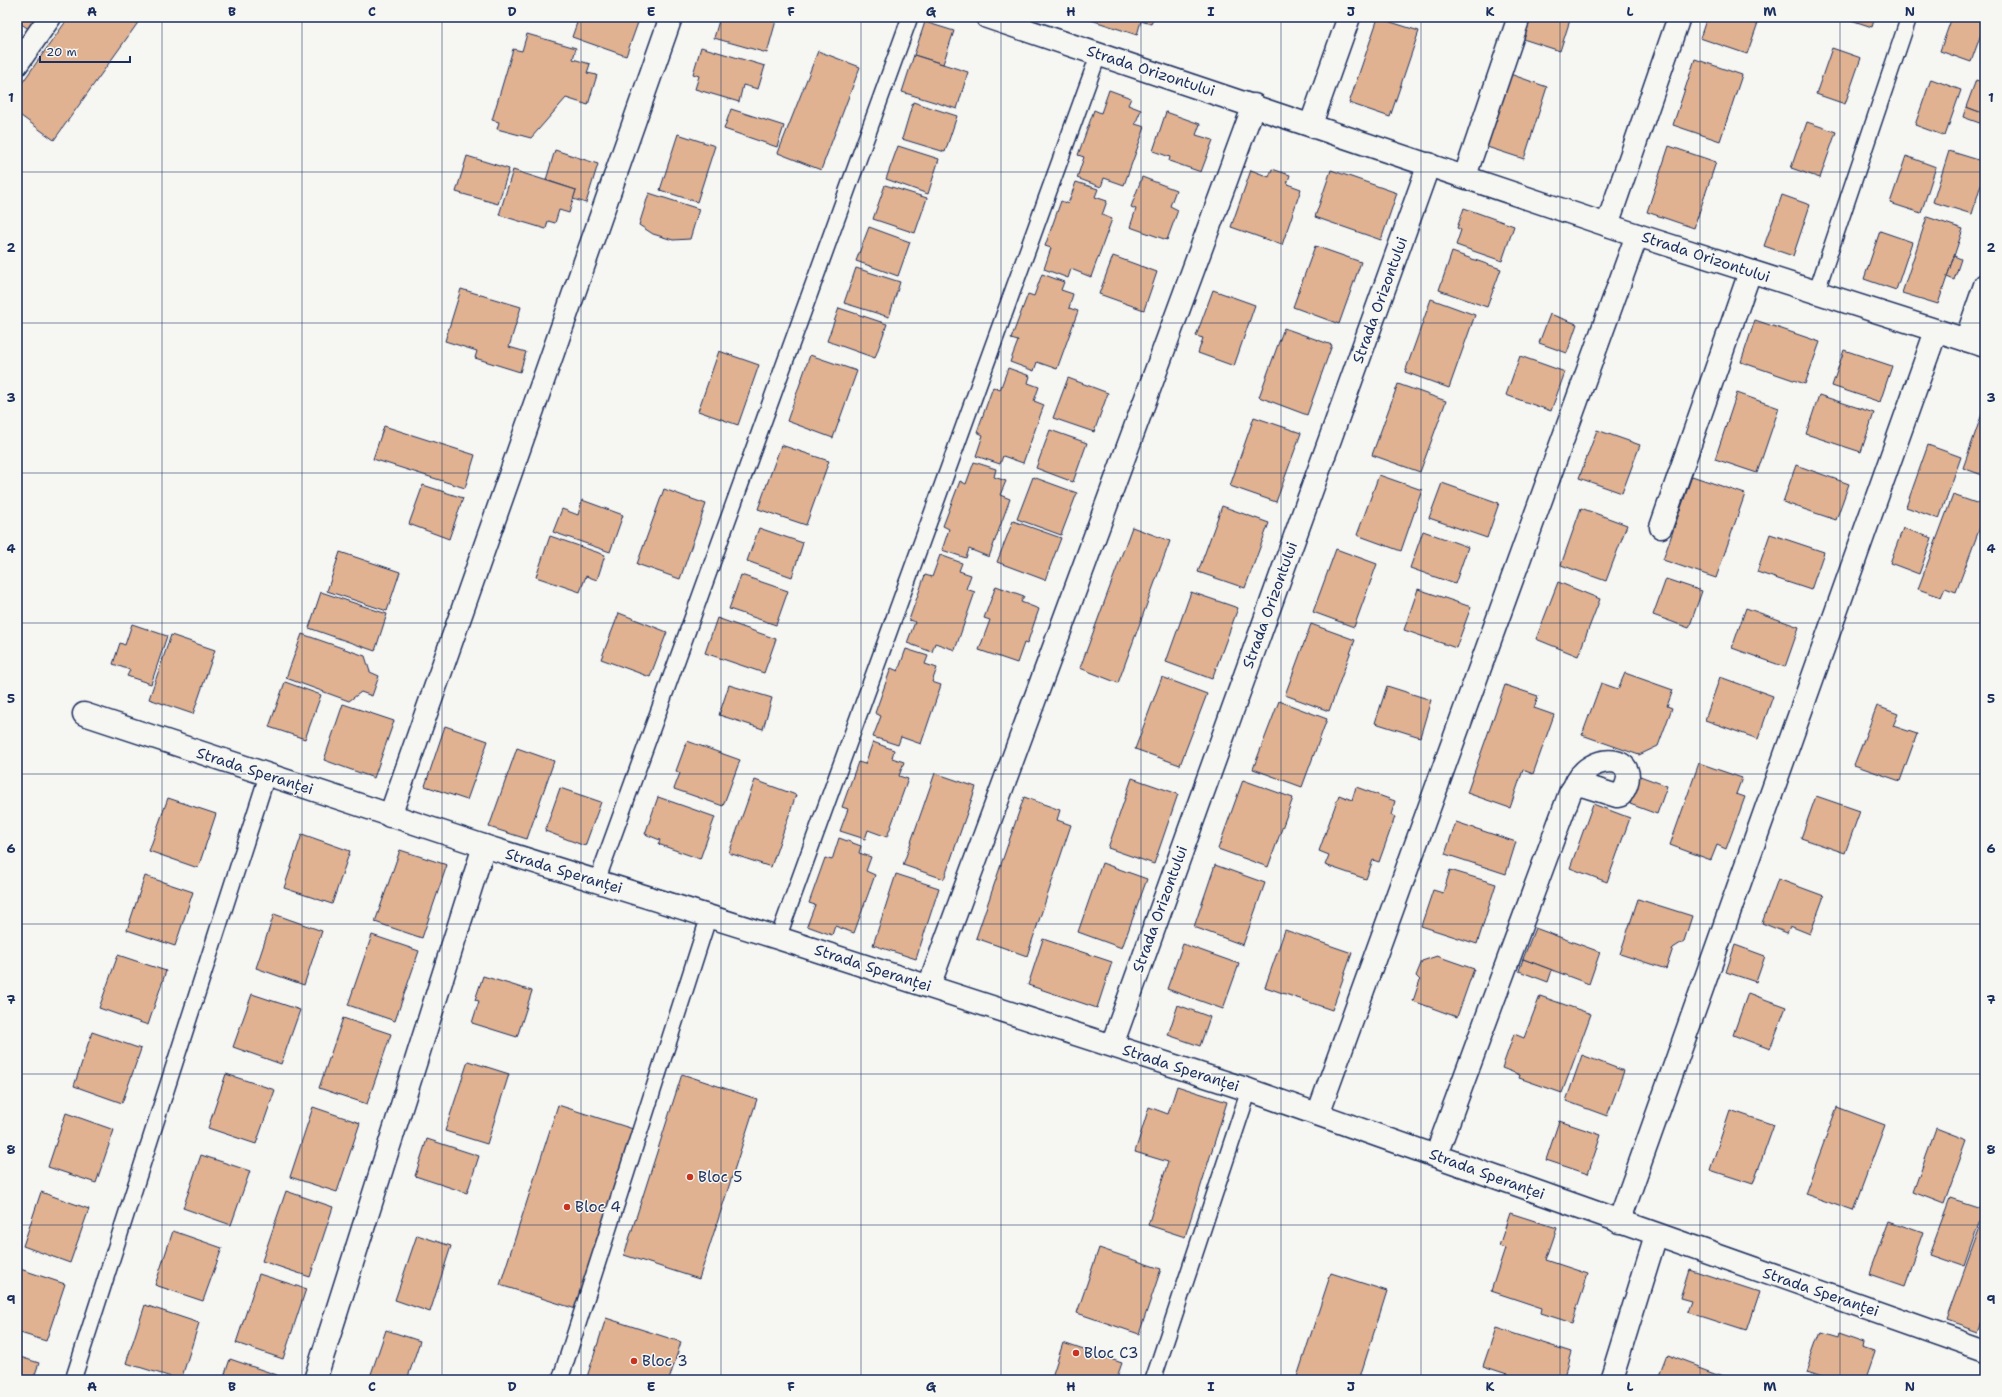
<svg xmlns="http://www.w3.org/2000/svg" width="2002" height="1397" font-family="'Shantell Sans',sans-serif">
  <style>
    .building { fill: #e0b291; stroke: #1b2f5e }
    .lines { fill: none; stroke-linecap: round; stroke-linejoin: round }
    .service-casing { stroke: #1b2f5e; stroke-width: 18 }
    .minor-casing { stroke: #1b2f5e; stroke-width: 25 }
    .service { stroke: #f6f6f2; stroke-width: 15 }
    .minor { stroke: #f6f6f2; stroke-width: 22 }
    .grid { fill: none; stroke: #1b2f5e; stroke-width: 1; stroke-opacity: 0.55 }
    .poi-dot { fill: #c8321e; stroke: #f6f6f2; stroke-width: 1.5 }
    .labels { text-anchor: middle; stroke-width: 3; stroke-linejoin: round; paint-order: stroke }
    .street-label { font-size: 15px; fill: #1b2f5e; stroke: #f6f6f2 }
    .poi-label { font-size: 15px; fill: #1b2f5e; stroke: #f6f6f2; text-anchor: start }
    .neatline { fill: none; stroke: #1b2f5e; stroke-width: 1.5 }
    .grid-label { font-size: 13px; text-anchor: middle; font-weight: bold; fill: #1b2f5e }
  </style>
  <rect width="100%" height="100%" fill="#f6f6f2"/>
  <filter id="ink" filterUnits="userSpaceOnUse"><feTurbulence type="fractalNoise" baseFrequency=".025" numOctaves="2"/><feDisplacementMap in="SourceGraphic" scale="8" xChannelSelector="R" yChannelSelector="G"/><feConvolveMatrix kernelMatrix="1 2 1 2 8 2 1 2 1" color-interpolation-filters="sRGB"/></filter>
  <g filter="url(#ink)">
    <g class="building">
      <polygon points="17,17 44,17 33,32 17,21"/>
      <polygon points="69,17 142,17 54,140 17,113 17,90"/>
      <polygon points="579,17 640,17 626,56 572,37"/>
      <polygon points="720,17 777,17 767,53 714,38"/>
      <polygon points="1082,17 1154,17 1151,24 1141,21 1137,35"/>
      <polygon points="1530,17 1571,17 1560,51 1523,39"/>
      <polygon points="1707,17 1760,17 1747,54 1700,38"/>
      <polygon points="1842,17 1875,17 1872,27"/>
      <polygon points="1952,17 1985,17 1985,23 1971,62 1940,51"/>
      <polygon points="1378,18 1419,31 1390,117 1349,103"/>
      <polygon points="925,22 954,31 943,64 914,55"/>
      <polygon points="527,34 576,48 573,59 590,64 587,73 597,75 588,105 566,98 531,138 497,129 499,122 492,120 513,49 522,51"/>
      <polygon points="701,47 765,66 758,89 743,85 739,102 695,89 699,76 693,74"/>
      <polygon points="1832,48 1861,58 1845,104 1816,94"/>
      <polygon points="1985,50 1985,63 1981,61"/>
      <polygon points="818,51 860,67 821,170 778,153"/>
      <polygon points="914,55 968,72 957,109 902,92"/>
      <polygon points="1695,59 1742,75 1720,141 1673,125"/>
      <polygon points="1510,74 1547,87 1524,159 1487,147"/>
      <polygon points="1931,79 1961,90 1945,136 1915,125"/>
      <polygon points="1976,80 1985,83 1985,114 1966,107"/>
      <polygon points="1109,90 1131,98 1128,105 1141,110 1135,124 1145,127 1124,185 1104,178 1101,187 1077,178 1084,157 1078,155 1094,110 1101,113"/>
      <polygon points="913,102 957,116 945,152 902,139"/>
      <polygon points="1966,107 1985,114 1985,125 1963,117"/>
      <polygon points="731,109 784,126 777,147 724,129"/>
      <polygon points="1166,112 1200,124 1196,135 1213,140 1201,172 1169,161 1170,157 1153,151"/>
      <polygon points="1807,122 1836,132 1820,178 1791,168"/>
      <polygon points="678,134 715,146 697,202 660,190"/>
      <polygon points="898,146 939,159 928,194 886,179"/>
      <polygon points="1669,146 1716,162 1694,228 1647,212"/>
      <polygon points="555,150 598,164 586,203 573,199 576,190 546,180"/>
      <polygon points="1949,151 1985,162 1985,171 1972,214 1933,202"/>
      <polygon points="467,156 509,169 498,204 456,192"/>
      <polygon points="1906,156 1936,167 1921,213 1890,203"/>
      <polygon points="1272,169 1290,175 1287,184 1301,189 1282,245 1231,227 1251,170 1269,177"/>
      <polygon points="513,170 576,190 569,213 559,210 555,223 548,221 546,229 499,215"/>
      <polygon points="1331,170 1397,193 1381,240 1315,217"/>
      <polygon points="1142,177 1176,190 1170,206 1178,210 1167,240 1130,227 1136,209 1131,207"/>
      <polygon points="1076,182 1098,189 1095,197 1107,201 1102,215 1112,219 1091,277 1071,269 1068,278 1044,269 1051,248 1045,246 1061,201 1068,204"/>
      <polygon points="885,185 927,198 915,233 873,219"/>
      <polygon points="649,193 699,209 690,239 673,240 653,234 639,225"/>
      <polygon points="1782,195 1810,205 1793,256 1764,246"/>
      <polygon points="1464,208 1514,226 1502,261 1456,245 1461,230 1457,228"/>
      <polygon points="1927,217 1963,229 1938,304 1902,293"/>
      <polygon points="869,227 910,242 898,276 856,261"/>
      <polygon points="1880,231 1912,242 1896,290 1864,279"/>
      <polygon points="1315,246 1361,262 1339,324 1293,307"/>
      <polygon points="1452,252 1501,269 1487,307 1439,290"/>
      <polygon points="1113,256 1157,272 1144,310 1099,294"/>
      <polygon points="1954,256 1961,259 1954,280 1947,277"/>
      <polygon points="856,268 900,282 889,317 844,303"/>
      <polygon points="1042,274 1064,282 1061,290 1073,294 1069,308 1078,311 1057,369 1037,362 1034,371 1010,362 1018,341 1011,339 1028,294 1034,296"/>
      <polygon points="461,289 521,307 509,347 526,352 520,372 475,358 477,351 445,341"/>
      <polygon points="1213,290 1255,305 1234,366 1198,353 1203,338 1196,336"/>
      <polygon points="1431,299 1475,315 1449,388 1405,372"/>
      <polygon points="839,308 887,324 875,358 827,341"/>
      <polygon points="1550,314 1577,324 1567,353 1539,343"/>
      <polygon points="1755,320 1820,342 1805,384 1741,362"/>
      <polygon points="1284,328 1332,345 1307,415 1259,397"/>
      <polygon points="1844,350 1892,366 1880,402 1832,386"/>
      <polygon points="719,351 759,365 738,425 698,411"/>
      <polygon points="810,355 857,371 833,438 787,421"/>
      <polygon points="1520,356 1565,372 1551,411 1506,395"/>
      <polygon points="1008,368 1030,376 1028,383 1039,387 1034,401 1044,405 1023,463 1003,456 1000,464 976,456 983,435 977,432 993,387 1000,390"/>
      <polygon points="1068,378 1108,393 1094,432 1053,418"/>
      <polygon points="1398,384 1446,401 1420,472 1372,455"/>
      <polygon points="1737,393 1779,408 1757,473 1715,459"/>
      <polygon points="1819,395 1874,413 1861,452 1806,434"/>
      <polygon points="1984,408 1985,408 1985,476 1963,468"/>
      <polygon points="1254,417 1301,433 1276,502 1230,486"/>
      <polygon points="384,426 475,455 465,488 373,459"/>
      <polygon points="1050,430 1087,443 1073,482 1036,468"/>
      <polygon points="1597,430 1640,445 1622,493 1579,478"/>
      <polygon points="781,445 829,461 806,525 758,509"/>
      <polygon points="1928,445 1961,457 1939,519 1906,507"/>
      <polygon points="974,462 996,469 994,477 1006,481 1000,495 1010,499 989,557 969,549 966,558 942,550 949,529 943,526 960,481 966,484"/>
      <polygon points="1796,465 1849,484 1836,520 1783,502"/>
      <polygon points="1379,475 1422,490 1401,551 1357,535"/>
      <polygon points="1692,476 1745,494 1716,578 1663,560"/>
      <polygon points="1033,477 1077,493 1061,535 1017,519"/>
      <polygon points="1442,483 1499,503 1487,538 1429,518"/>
      <polygon points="423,485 463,498 449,539 409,524"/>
      <polygon points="664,489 706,504 680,579 637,564"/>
      <polygon points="1953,495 1985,506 1985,514 1956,592 1945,588 1941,597 1918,589"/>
      <polygon points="582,500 623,515 610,552 553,532 562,509 578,515"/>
      <polygon points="1222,506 1269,523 1245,588 1198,572"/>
      <polygon points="1581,508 1627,525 1606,581 1561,565"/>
      <polygon points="1013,521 1061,538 1045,580 997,562"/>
      <polygon points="1132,527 1170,541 1118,683 1080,668"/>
      <polygon points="759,528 803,543 792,577 747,561"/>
      <polygon points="1903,528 1932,538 1919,574 1890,563"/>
      <polygon points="1423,531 1468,547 1455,584 1410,568"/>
      <polygon points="1770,534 1824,552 1811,590 1757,572"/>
      <polygon points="550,536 605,555 597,580 586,576 580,592 536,577"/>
      <polygon points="1336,549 1377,564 1354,627 1313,612"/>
      <polygon points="340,552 400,572 387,611 327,591"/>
      <polygon points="940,555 962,563 959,571 971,575 966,589 975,592 955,650 935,643 932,652 907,643 915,622 909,620 925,575 932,577"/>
      <polygon points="741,575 788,591 776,625 729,609"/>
      <polygon points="1666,579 1702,591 1689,628 1653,615"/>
      <polygon points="1558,582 1600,599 1578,656 1536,639"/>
      <polygon points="996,586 1024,596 1021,602 1039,609 1027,644 1024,643 1017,663 979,650 990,620 984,618"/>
      <polygon points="1418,589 1471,607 1456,648 1404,630"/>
      <polygon points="321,592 387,614 375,651 309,628"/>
      <polygon points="1191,592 1238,608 1212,679 1166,662"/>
      <polygon points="1746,608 1799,627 1785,667 1732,648"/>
      <polygon points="619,613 667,632 650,677 601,659"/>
      <polygon points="717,618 776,639 764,673 705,653"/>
      <polygon points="132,624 167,636 151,684 127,676 130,670 113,664 120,643 125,645"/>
      <polygon points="1311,624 1355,640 1329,711 1285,695"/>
      <polygon points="302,634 365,656 370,672 379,676 372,696 361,692 349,701 286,678"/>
      <polygon points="171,635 215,650 193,714 149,699"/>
      <polygon points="906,649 928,656 925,664 937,668 932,682 941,685 921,744 901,737 898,745 873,737 881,716 875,713 891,668 898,671"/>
      <polygon points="1625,673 1673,690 1667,706 1672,708 1658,746 1639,755 1582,735 1601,683 1618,689"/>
      <polygon points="1162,677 1207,694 1180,765 1135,749"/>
      <polygon points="1720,677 1773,696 1758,739 1705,720"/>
      <polygon points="285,682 321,695 305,739 269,727"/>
      <polygon points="729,685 772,698 763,729 719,715"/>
      <polygon points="1505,685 1538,696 1534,708 1554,715 1533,774 1523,770 1510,808 1467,793"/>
      <polygon points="1387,686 1431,700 1420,737 1375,723"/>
      <polygon points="1279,701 1327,719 1302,787 1253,769"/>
      <polygon points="343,704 394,721 374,778 324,760"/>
      <polygon points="1877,706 1898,714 1893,726 1917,734 1900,781 1854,765"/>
      <polygon points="445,726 488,741 467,800 425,786"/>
      <polygon points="687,741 740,760 723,806 674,789 680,773 676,771"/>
      <polygon points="873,742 894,750 892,758 904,762 899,776 908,779 887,837 868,830 865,839 840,831 848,809 842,807 858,762 865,764"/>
      <polygon points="517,748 554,761 527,839 489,827"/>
      <polygon points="1699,763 1742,778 1736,794 1745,797 1726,849 1717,845 1711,860 1670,845"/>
      <polygon points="935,773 976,787 944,879 903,865"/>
      <polygon points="1640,776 1667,786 1657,814 1630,804"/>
      <polygon points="1132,778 1178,794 1154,864 1108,848"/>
      <polygon points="755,780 796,795 771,867 729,853"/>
      <polygon points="1243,780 1293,798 1268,867 1218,849"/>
      <polygon points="1356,787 1395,801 1391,815 1395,817 1379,862 1373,860 1366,879 1325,865 1329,855 1319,851 1339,795 1352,800"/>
      <polygon points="560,788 601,802 585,846 545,831"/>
      <polygon points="1816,796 1860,811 1845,853 1801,838"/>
      <polygon points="658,797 715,817 700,859 658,844 660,840 645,834"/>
      <polygon points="1024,797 1060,810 1057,820 1071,825 1027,956 976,938"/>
      <polygon points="168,798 216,814 198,868 149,851"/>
      <polygon points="1593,804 1630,818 1607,882 1570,868"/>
      <polygon points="1456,822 1516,842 1506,874 1445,854"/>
      <polygon points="302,834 350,851 332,904 284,888"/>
      <polygon points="839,838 861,846 859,853 871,857 866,871 875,875 854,933 835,926 832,935 807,926 815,905 809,903 825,858 832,860"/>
      <polygon points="400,850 447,865 422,938 375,922"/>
      <polygon points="1102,863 1147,879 1122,948 1078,932"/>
      <polygon points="1215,865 1265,883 1243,945 1194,927"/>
      <polygon points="1450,870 1496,884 1477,944 1421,926 1433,890 1443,893"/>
      <polygon points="896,874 939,888 916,959 873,945"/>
      <polygon points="145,876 193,892 175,946 127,930"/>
      <polygon points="1778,879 1824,896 1810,934 1790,926 1787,933 1762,923"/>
      <polygon points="1638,899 1692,916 1684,941 1673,948 1666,969 1620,954"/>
      <polygon points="274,914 322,931 304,985 256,968"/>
      <polygon points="1535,928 1600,952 1589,984 1523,959"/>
      <polygon points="1285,930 1352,953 1332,1010 1265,987"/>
      <polygon points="372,935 419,951 395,1021 348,1005"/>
      <polygon points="1043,939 1112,962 1097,1008 1028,985"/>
      <polygon points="1183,944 1239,964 1223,1009 1167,989"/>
      <polygon points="1735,945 1765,956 1756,982 1726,972"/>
      <polygon points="118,955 166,971 148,1025 99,1008"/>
      <polygon points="1437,956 1474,969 1457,1017 1413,1001 1420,980 1416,976 1422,961"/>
      <polygon points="1523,959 1552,970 1548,982 1519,971"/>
      <polygon points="483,976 532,991 517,1037 472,1023 479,1001 475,1000"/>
      <polygon points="1748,993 1786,1007 1770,1049 1733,1035"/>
      <polygon points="252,994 300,1010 281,1064 233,1047"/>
      <polygon points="1540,996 1591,1014 1562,1093 1519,1078 1520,1075 1502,1068 1514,1034 1524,1038"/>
      <polygon points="1178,1005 1210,1017 1200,1046 1168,1035"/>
      <polygon points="343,1018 391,1034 367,1104 319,1088"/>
      <polygon points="92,1032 141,1049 122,1103 74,1086"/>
      <polygon points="1582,1055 1624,1071 1607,1116 1566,1101"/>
      <polygon points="468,1061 509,1074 487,1144 445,1131"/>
      <polygon points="226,1074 275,1090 256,1144 208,1128"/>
      <polygon points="682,1074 757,1099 699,1279 624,1255"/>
      <polygon points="1177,1086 1227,1102 1185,1237 1148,1225 1168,1162 1135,1152 1149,1107 1168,1114"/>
      <polygon points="558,1105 633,1129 576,1309 500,1285"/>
      <polygon points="313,1107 360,1123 337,1192 290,1177"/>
      <polygon points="1837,1107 1885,1125 1853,1211 1805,1194"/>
      <polygon points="1730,1110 1774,1125 1753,1184 1710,1170"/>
      <polygon points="66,1113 114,1130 96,1183 48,1167"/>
      <polygon points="1559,1121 1601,1135 1588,1174 1546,1160"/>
      <polygon points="1936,1128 1967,1140 1944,1204 1913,1192"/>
      <polygon points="427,1139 479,1156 467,1193 415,1176"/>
      <polygon points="201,1155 250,1171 231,1225 183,1208"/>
      <polygon points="286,1191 333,1207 310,1277 262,1261"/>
      <polygon points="41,1192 89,1209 70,1263 23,1246"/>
      <polygon points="1950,1198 1984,1209 1964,1267 1929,1255"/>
      <polygon points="1510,1213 1557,1228 1546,1260 1588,1274 1572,1323 1541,1313 1542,1308 1491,1291 1505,1248 1499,1246"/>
      <polygon points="1985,1214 1985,1312 1978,1331 1947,1320"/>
      <polygon points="1889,1220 1923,1232 1904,1286 1869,1274"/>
      <polygon points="173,1231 222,1248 203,1301 155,1285"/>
      <polygon points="417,1235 451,1246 430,1312 395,1300"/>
      <polygon points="1099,1248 1161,1269 1139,1334 1077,1313"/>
      <polygon points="17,1268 65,1284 46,1341 17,1332"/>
      <polygon points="1689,1269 1759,1292 1746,1331 1687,1312 1691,1301 1680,1298"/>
      <polygon points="1331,1273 1387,1291 1359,1380 1296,1380"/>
      <polygon points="259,1274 306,1289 283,1359 236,1343"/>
      <polygon points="145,1305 199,1323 181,1380 126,1363"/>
      <polygon points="606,1318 681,1342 669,1380 586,1380"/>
      <polygon points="1496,1328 1571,1352 1563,1380 1525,1380 1483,1366"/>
      <polygon points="386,1330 420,1341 407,1380 369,1380"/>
      <polygon points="1820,1332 1837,1337 1838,1333 1864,1342 1863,1347 1875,1351 1865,1380 1833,1380 1806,1371"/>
      <polygon points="1063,1343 1122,1363 1116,1380 1051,1380"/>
      <polygon points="1667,1354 1737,1380 1657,1380"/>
      <polygon points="17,1356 39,1363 33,1380 17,1380"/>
      <polygon points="230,1359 277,1375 276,1380 223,1380"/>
    </g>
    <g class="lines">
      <g class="service-casing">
        <g id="service">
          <polyline points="1816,293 1909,17"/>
          <polyline points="597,881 910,17"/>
          <polyline points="778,938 1099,53"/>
          <polyline points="73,1380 267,776"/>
          <polyline points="560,1380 709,916"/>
          <polyline points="1153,1380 1249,1090"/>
        </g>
      </g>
      <g class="minor-casing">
        <g id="minor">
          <polyline points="987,17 1637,235 1985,346"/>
          <polyline points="17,64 50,17"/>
          <polyline points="1311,124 1349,17"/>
          <polyline points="1465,176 1519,17"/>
          <polyline points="1607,225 1679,17"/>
          <polyline points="1966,340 1985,285"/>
          <polyline points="1661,527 1750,272"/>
          <polyline points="84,714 484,846 778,938 1249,1090 1985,1350"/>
          <polyline points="390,816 671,17"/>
          <polyline points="929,986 1254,105"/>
          <polyline points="1112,1045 1429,164"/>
          <polyline points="1318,1114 1637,235"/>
          <path d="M1436 1155 1570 793 1574 787 1582 785 1617 796 1621 795C1648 754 1588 749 1574 787"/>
          <polyline points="1619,1222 1936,331"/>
          <polyline points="315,1380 484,846"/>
          <polyline points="1611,1380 1656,1235"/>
        </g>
      </g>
      <use href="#service" class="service"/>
      <use href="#minor" class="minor"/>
    </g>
  </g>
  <path class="grid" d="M162 17V1380M302 17V1380M442 17V1380M581 17V1380M721 17V1380M861 17V1380M1001 17V1380M1141 17V1380M1281 17V1380M1421 17V1380M1560 17V1380M1700 17V1380M1840 17V1380M17 172H1985M17 323H1985M17 473H1985M17 623H1985M17 774H1985M17 924H1985M17 1074H1985M17 1225H1985"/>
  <g class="poi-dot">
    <circle cx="690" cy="1177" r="4"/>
    <circle cx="567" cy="1207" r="4"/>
    <circle cx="1076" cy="1353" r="4"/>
    <circle cx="634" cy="1361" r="4"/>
  </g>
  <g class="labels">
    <g class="street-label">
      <text transform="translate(1151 71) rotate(18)" y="5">Strada Orizontului</text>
      <text transform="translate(1706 257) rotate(18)" y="5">Strada Orizontului</text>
      <text transform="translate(1380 300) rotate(-70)" y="5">Strada Orizontului</text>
      <text transform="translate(1270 605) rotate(-70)" y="5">Strada Orizontului</text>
      <text transform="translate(255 771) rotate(18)" y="5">Strada Speranței</text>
      <text transform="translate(564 871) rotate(17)" y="5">Strada Speranței</text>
      <text transform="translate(1160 909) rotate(-70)" y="5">Strada Orizontului</text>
      <text transform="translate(873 968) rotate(18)" y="5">Strada Speranței</text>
      <text transform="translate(1181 1068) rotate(18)" y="5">Strada Speranței</text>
      <text transform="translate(1487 1174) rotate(20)" y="5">Strada Speranței</text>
      <text transform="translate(1821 1292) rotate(19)" y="5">Strada Speranței</text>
    </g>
    <g class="poi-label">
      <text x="698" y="1182">Bloc 5</text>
      <text x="575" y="1212">Bloc 4</text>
      <text x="1084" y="1358">Bloc C3</text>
      <text x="642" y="1366">Bloc 3</text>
    </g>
  </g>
  <rect width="2002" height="1397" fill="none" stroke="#f6f6f2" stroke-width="44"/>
  <path d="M40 56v6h90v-6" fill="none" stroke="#1b2f5e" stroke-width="2"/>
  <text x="46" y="56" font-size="12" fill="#1b2f5e" stroke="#f6f6f2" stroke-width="3" paint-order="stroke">20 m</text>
  <rect x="22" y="22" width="1958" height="1353" class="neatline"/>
  <g class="grid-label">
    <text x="92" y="16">A</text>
    <text x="232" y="16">B</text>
    <text x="372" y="16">C</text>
    <text x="512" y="16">D</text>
    <text x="651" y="16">E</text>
    <text x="791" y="16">F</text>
    <text x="931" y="16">G</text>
    <text x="1071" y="16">H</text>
    <text x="1211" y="16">I</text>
    <text x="1351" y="16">J</text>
    <text x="1490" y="16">K</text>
    <text x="1630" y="16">L</text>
    <text x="1770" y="16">M</text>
    <text x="1910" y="16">N</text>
    <text x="11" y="102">1</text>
    <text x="1991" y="102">1</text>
    <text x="11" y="252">2</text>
    <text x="1991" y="252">2</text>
    <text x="11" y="402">3</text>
    <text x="1991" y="402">3</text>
    <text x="11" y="553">4</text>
    <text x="1991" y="553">4</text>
    <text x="11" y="703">5</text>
    <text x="1991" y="703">5</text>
    <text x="11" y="853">6</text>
    <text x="1991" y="853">6</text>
    <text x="11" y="1004">7</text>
    <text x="1991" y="1004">7</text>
    <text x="11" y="1154">8</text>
    <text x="1991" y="1154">8</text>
    <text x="11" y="1304">9</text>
    <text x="1991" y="1304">9</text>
    <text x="92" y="1391">A</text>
    <text x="232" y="1391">B</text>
    <text x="372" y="1391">C</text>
    <text x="512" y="1391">D</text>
    <text x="651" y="1391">E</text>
    <text x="791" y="1391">F</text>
    <text x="931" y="1391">G</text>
    <text x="1071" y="1391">H</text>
    <text x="1211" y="1391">I</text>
    <text x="1351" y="1391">J</text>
    <text x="1490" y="1391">K</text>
    <text x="1630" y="1391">L</text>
    <text x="1770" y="1391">M</text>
    <text x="1910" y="1391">N</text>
  </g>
</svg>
